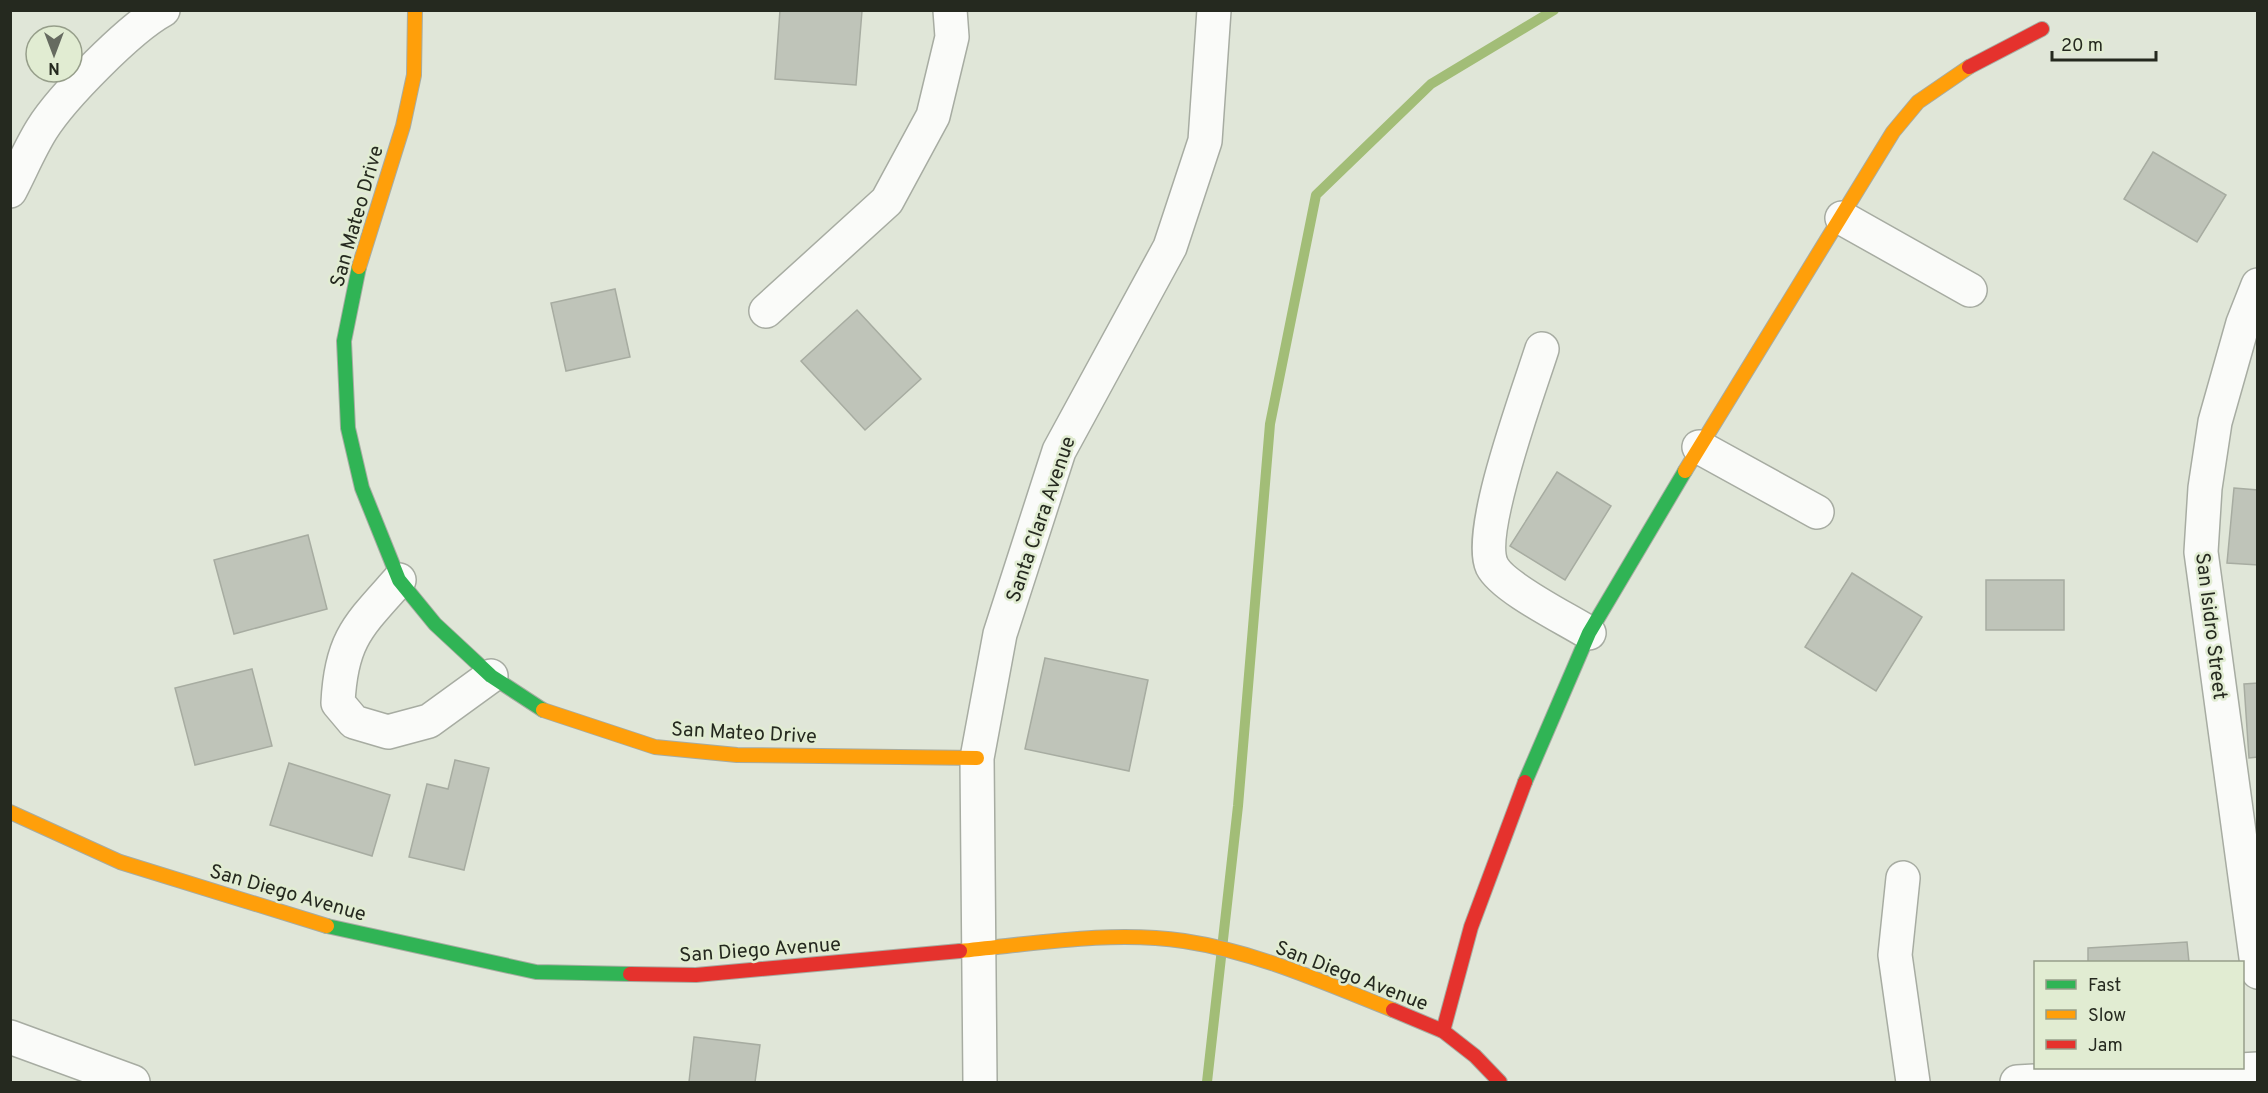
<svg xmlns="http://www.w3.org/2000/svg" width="2268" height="1093" font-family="Overpass,sans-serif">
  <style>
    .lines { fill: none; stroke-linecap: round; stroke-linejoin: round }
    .stream { stroke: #a2bd77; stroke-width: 10 }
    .building { fill: #bfc4b9; stroke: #a7aca1; stroke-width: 1.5 }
    .street-casing { stroke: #a7aca2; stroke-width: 36 }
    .fast-casing { stroke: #a7aca2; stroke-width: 16 }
    .slow-casing { stroke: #a7aca2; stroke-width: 16 }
    .jam-casing { stroke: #a7aca2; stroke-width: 16 }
    .street { stroke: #fafbf9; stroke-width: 33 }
    .fast { stroke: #30b455; stroke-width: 14 }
    .slow { stroke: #ff9f0a; stroke-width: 14 }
    .jam { stroke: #e5322d; stroke-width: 14 }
    .labels { text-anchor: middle; stroke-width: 5; stroke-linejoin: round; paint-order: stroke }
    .street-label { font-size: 20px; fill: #25291f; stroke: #e1ecd2 }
  </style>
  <rect width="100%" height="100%" fill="#e0e6d8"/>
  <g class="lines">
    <polyline class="stream" points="1207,1082 1238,806 1270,424 1316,195 1431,84 1554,10"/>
  </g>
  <g class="building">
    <polygon points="780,10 862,11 856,85 775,79"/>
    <polygon points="2153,152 2226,195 2197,242 2124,199"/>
    <polygon points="615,289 630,357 566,371 551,303"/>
    <polygon points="857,310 921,379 865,430 801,361"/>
    <polygon points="1557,472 1611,506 1565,580 1510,546"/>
    <polygon points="2234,488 2258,490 2258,565 2227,563"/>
    <polygon points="308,535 327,609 234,634 214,560"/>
    <polygon points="1852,573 1922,617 1876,691 1805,647"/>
    <rect x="1986" y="580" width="78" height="50"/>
    <polygon points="1045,658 1148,680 1129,771 1025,749"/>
    <polygon points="252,669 272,746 195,765 175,688"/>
    <polygon points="2258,683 2258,757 2249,758 2244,684"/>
    <polygon points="455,760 489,768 464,870 409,857 427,784 448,789"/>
    <polygon points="289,763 390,795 372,856 270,825"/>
    <polygon points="2187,942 2189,962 2088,962 2088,948"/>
    <polygon points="694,1037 760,1045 755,1082 689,1082"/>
  </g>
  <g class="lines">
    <g class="street-casing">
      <g id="street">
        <path d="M10 191C21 170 30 148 42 129 62 97 130 28 163 10"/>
        <polyline points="1842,218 1970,290"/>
        <polyline points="2258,285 2243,323 2215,422 2205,488 2201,552 2258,972"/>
        <polyline points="766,311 887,201 933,116 952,37 950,10"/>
        <path d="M1542 349C1529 390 1476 532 1492 566 1503 588 1567 619 1589 633"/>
        <polyline points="1699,447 1817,512"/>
        <path d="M399 580C359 625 341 639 338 703L354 722 388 732 429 721 491 676"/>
        <polyline points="1903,878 1895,955 1913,1082"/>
        <polyline points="10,1037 133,1082"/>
        <polyline points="980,1082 977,758 1000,634 1059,451 1170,247 1205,141 1214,10"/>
        <polyline points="2017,1082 2258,1069"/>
      </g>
    </g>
    <g class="fast-casing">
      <g id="fast">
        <polyline points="359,267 344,341 348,428 362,488 399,580 435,624 491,676 543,710"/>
        <polyline points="1525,782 1589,633 1685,471"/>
        <polyline points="327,926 536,972 630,974"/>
      </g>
    </g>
    <g class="slow-casing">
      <g id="slow">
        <polyline points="359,267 403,126 414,75 415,10"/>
        <polyline points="1685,471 1893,132 1918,102 1969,67"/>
        <polyline points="543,710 655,747 737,755 977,758"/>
        <polyline points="10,812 120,862 327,926"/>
        <path d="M960 951C1033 944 1111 930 1184 941 1257 952 1325 983 1393 1010"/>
      </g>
    </g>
    <g class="jam-casing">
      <g id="jam">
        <polyline points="1969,67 2042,29"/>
        <polyline points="630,974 696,975 960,951"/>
        <polyline points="1393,1010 1443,1031 1475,1056 1500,1082"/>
        <polyline points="1443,1031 1471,927 1525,782"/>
      </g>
    </g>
    <use href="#street" class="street"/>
    <use href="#fast" class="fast"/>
    <use href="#slow" class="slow"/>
    <use href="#jam" class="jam"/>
  </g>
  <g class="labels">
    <g class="street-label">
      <text transform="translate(356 216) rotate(-74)" y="7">San Mateo Drive</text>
      <text transform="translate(1040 519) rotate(-71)" y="7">Santa Clara Avenue</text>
      <text transform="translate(2212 626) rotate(83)" y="7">San Isidro Street</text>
      <text transform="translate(744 732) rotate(3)" y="7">San Mateo Drive</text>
      <text transform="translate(288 892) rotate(16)" y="7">San Diego Avenue</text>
      <text transform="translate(760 949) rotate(-4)" y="7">San Diego Avenue</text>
      <text transform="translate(1352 975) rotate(21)" y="7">San Diego Avenue</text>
    </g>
  </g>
  <rect width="2268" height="1093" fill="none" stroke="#25291f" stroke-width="24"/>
  <rect x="2034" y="961" width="210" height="108" fill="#e1ecd2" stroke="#969e8a" stroke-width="1.5"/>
  <rect x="2046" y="980" width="30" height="9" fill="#30b455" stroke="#969e8a" stroke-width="1.5"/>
  <text x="2088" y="991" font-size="18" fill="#25291f">Fast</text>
  <rect x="2046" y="1010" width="30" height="9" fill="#ff9f0a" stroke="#969e8a" stroke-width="1.5"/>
  <text x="2088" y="1021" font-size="18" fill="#25291f">Slow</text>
  <rect x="2046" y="1040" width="30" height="9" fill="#e5322d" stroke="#969e8a" stroke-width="1.5"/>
  <text x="2088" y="1051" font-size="18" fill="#25291f">Jam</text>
  <g transform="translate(54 54) rotate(180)"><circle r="28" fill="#e1ecd2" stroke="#969e8a" stroke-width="1.5"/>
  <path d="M0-4.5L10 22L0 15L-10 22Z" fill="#666b60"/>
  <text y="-9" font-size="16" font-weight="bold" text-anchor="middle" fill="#25291f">N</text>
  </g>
  <path d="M2052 51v9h104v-9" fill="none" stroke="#25291f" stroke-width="3"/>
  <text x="2061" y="51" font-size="18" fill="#25291f" stroke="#e1ecd2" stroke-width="4.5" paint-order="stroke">20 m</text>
</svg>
